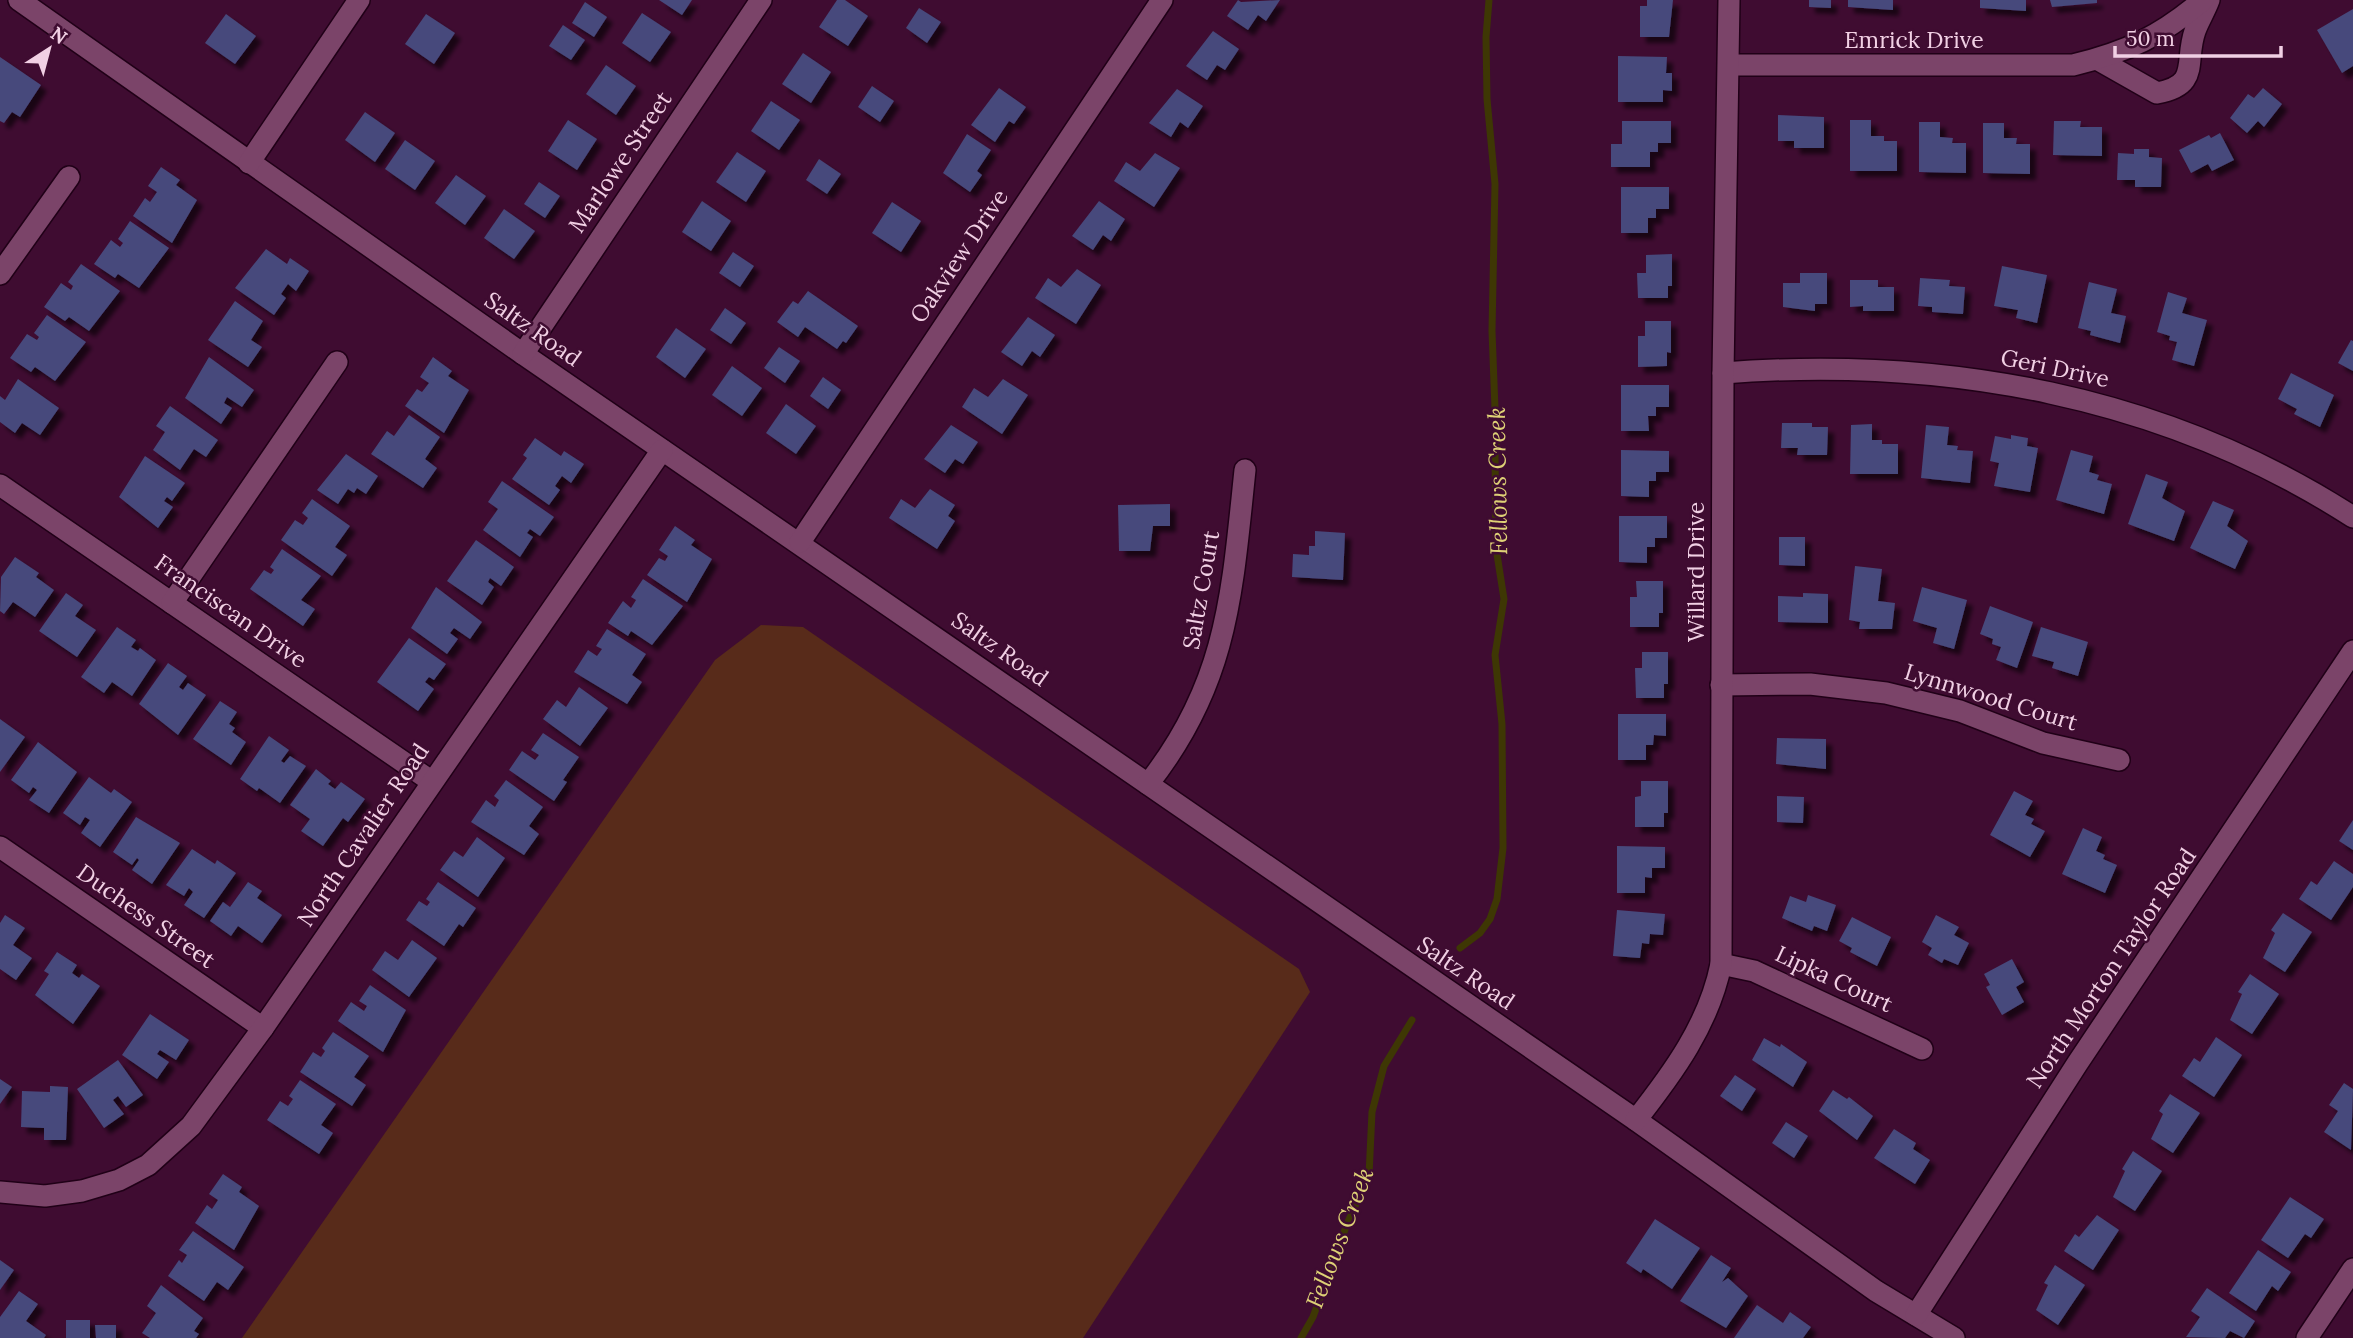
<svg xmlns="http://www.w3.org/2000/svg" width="2353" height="1338" font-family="Lora,serif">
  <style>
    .green { fill: #582b1a }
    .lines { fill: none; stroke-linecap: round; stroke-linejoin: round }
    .stream { stroke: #3e3704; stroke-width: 7 }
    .building { fill: #47497b; filter: url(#shadow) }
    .minor-casing { stroke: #200017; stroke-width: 24 }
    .minor { stroke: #7b4469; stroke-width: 21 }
    .labels { text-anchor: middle; stroke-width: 5; stroke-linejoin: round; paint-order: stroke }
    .street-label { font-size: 23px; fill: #f1d0e4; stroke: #3f0c31 }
    .water-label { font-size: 24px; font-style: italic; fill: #ded176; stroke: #3f0c31 }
  </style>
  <defs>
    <filter id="shadow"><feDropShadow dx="6" dy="6" stdDeviation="2" flood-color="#0009"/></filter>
  </defs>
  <rect width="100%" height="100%" fill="#3f0c31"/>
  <polygon class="green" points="761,625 803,627 1299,969 1310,992 1083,1338 242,1338 715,660"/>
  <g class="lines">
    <g class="stream">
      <polyline points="1460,948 1480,933 1490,919 1497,899 1503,848 1502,724 1495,655 1504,599 1496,548 1495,456 1499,424 1495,409 1492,331 1495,184 1487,99 1486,37 1489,0"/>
      <polyline points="1301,1338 1313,1317 1347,1224 1369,1175 1372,1112 1384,1066 1412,1020"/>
    </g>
  </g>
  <g class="building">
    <polygon points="659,0 692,0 682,15"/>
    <polygon points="837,0 845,0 868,16 848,46 819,27"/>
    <polygon points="1238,0 1241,2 1280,0 1266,21 1258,15 1248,30 1227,16"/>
    <polygon points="1647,0 1673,0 1669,37 1640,37 1640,6 1647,6"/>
    <polygon points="1809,0 1831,0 1831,8 1809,7"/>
    <polygon points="1848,0 1893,0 1893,10 1848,7"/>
    <polygon points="1980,0 2026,0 2026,11 1980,8"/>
    <polygon points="2050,0 2097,0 2097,3 2052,7"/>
    <polygon points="585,2 607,17 594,37 572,23"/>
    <polygon points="919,8 941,22 927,43 906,28"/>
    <polygon points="2353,9 2353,66 2342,73 2317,30"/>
    <polygon points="642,13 671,32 650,62 622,43"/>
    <polygon points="226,14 256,36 235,64 205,43"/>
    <polygon points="426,14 455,33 434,64 405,44"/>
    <polygon points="563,25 585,40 571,60 549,46"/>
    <polygon points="1213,31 1239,49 1225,70 1217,65 1207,80 1186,66"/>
    <polygon points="803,53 831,72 811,103 782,84"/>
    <polygon points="1618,56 1667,57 1666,73 1672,73 1672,91 1663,90 1663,102 1618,102"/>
    <polygon points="0,57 41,85 20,117 12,112 4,123 0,121"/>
    <polygon points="606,65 636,86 616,115 586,94"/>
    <polygon points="872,86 894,101 880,122 858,107"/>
    <polygon points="999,88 1026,107 1014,124 1009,121 995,142 971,125"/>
    <polygon points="2263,88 2282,104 2264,127 2258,121 2247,133 2230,118 2248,94 2254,98"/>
    <polygon points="1177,89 1203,106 1188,128 1180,122 1171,137 1149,123"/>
    <polygon points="771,101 800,120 779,150 751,131"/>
    <polygon points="365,112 395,133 375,162 345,140"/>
    <polygon points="1778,115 1824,117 1824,148 1794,148 1794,141 1778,141"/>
    <polygon points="568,120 597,139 577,170 548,151"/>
    <polygon points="1850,120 1871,120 1871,136 1884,136 1884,141 1897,141 1897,171 1850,171"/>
    <polygon points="1622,121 1671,121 1671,143 1658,143 1658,152 1650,152 1650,167 1611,167 1611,144 1622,144"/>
    <polygon points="2054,121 2081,121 2080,127 2102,127 2102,156 2053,155"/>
    <polygon points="1919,122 1940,122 1940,137 1953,138 1952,143 1966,143 1966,173 1919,172"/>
    <polygon points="1983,123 2004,123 2004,138 2017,138 2016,144 2030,144 2030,174 1983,173"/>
    <polygon points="2220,133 2234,160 2212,171 2208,164 2191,173 2179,150 2209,135 2211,138"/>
    <polygon points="967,134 991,150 977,171 982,175 970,192 943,173"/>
    <polygon points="405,140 435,161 415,190 385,169"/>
    <polygon points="2134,149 2149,149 2149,157 2162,158 2161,187 2135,187 2135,180 2117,180 2118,153 2134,154"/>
    <polygon points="737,152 766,171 746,202 716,182"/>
    <polygon points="1155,153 1180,168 1154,207 1114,181 1126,162 1140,171"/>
    <polygon points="819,159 841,174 827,194 806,180"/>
    <polygon points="161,167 180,180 176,185 197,200 172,243 133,216 145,198 150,202 157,192 148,186"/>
    <polygon points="456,175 486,196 465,225 435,203"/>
    <polygon points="539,182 560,196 545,218 524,204"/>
    <polygon points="1621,187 1669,187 1669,209 1656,209 1656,218 1648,218 1648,233 1621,233"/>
    <polygon points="702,201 731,221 711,251 682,232"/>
    <polygon points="1099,201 1125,219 1111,241 1103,235 1093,250 1072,236"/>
    <polygon points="892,202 921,221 901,252 872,233"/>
    <polygon points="504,209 535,231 514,259 484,238"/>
    <polygon points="130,221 169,248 139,288 118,274 115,278 94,264 111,240 120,247 123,243 118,239"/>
    <polygon points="266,249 287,264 290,258 309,271 296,291 288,284 281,294 286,298 274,315 235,288"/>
    <polygon points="733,252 754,266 740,287 719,273"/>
    <polygon points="1672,254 1672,286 1668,286 1668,298 1638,298 1637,273 1646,273 1646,255"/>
    <polygon points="81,264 120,291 89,331 69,317 65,321 44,307 61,283 71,290 73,286 68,282"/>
    <polygon points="2002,266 2047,275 2037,323 2016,318 2018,310 1994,306"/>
    <polygon points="1077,269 1101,285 1076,324 1035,298 1048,278 1061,287"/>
    <polygon points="1800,273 1827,273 1827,304 1815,304 1815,311 1783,307 1783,283 1800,283"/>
    <polygon points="1920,278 1950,280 1949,286 1965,287 1963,314 1932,312 1932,307 1918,306"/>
    <polygon points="1850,280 1878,280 1878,287 1894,287 1894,311 1863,311 1863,306 1850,307"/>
    <polygon points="2089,282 2117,289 2111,313 2126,316 2120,343 2090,335 2091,331 2078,328"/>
    <polygon points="808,291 858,326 846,343 843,341 837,349 805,327 798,337 777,322 793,301 798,304"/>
    <polygon points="2168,292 2187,298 2182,313 2207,320 2194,366 2172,360 2177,342 2169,340 2170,336 2157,332"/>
    <polygon points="235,301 263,321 251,340 262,347 248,367 208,340"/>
    <polygon points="725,308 746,323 731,344 710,330"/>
    <polygon points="47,315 86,342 55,381 35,367 31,372 10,358 27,334 37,340 39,337 34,333"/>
    <polygon points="1028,317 1055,335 1040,357 1032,351 1022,366 1001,352"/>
    <polygon points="1645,321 1671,321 1671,353 1667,352 1667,366 1638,367 1638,336 1645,336"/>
    <polygon points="676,328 706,349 685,378 656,357"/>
    <polygon points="2351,340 2353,341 2353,371 2338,363"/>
    <polygon points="779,347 800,361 785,383 764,368"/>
    <polygon points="209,357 254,390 242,407 227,397 224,403 232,408 221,424 185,398"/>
    <polygon points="433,357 452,371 448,376 469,390 444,433 405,406 417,389 422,392 429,383 420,377"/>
    <polygon points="732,366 762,388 742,416 712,395"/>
    <polygon points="2291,373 2334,395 2320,427 2294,414 2297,409 2278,399"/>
    <polygon points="823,377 841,390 828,409 810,396"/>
    <polygon points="18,379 59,408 40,435 22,423 15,433 0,422 0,396 5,400"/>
    <polygon points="1003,379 1028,395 1002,434 962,407 974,388 988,397"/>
    <polygon points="1621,385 1669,385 1669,407 1656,407 1656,416 1648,416 1649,431 1621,431"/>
    <polygon points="786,404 816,426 796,454 766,433"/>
    <polygon points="170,406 218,440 206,457 194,449 180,470 153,450 165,432 156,426"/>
    <polygon points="409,415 440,437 425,459 437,468 423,488 371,454 387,431 394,436"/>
    <polygon points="1782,423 1812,423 1812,427 1828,427 1827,455 1797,455 1798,448 1781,448"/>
    <polygon points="1872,424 1872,440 1882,440 1882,444 1898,444 1898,474 1850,474 1851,425"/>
    <polygon points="951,425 978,442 963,464 955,459 945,473 924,459"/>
    <polygon points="1926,425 1949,427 1947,445 1958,446 1957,450 1973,451 1970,483 1921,478"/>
    <polygon points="2011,435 2028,438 2027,446 2038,448 2030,492 1994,486 1999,463 1990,461 1995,436 2011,439"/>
    <polygon points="535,438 561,456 564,451 584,464 571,483 562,476 555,486 560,490 549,505 512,479 527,458 523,455"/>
    <polygon points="1621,450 1669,451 1669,472 1656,472 1656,481 1649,481 1649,497 1621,496"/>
    <polygon points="2071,450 2093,456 2089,472 2099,475 2097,480 2112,484 2104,514 2056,500"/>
    <polygon points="346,454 378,476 366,494 357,488 354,493 348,489 338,504 317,490"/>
    <polygon points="145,456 185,483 172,501 167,497 164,501 173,507 158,528 119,497"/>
    <polygon points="2146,474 2168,482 2162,498 2185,511 2174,541 2128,524"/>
    <polygon points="502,481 554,517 540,536 530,529 527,533 533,537 520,557 483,530 498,509 488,502"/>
    <polygon points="930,489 955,505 948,516 955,521 937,549 889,518 901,499 915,508"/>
    <polygon points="312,499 350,526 335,547 347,555 332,576 281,540 295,520 303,525 308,518 302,513"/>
    <polygon points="2213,501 2234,510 2227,526 2248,541 2235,569 2190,548"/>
    <polygon points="1170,504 1170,526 1153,526 1150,551 1119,551 1118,505"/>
    <polygon points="1619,516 1667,516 1667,538 1655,538 1655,547 1647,547 1647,563 1619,562"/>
    <polygon points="675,526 695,540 691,545 712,559 687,602 647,575 659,558 665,561 668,556 659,550"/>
    <polygon points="1315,531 1345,533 1343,580 1292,577 1293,554 1309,555 1309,546 1315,546"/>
    <polygon points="1779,537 1805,537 1805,566 1779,565"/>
    <polygon points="476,540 514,567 501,586 490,578 488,582 494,587 482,605 447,581"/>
    <polygon points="282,549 321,576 301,600 315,609 303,626 250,589 264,570 271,574 274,570 270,567"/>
    <polygon points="15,557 39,573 36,577 54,590 35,617 13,602 4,614 0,611 1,577"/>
    <polygon points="1855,566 1882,569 1878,601 1895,603 1892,629 1859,629 1860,622 1849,620"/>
    <polygon points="643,579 683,606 652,645 631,631 628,636 608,623 623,601 631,608 636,600 631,597"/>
    <polygon points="1636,581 1663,581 1663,613 1659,613 1659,627 1630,627 1630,597 1637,597"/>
    <polygon points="436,587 482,622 470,639 454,628 450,633 458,639 447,654 411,628"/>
    <polygon points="1922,587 1967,600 1954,649 1933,643 1937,628 1913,621"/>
    <polygon points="66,593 83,605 75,616 96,630 77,657 39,631"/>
    <polygon points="1803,593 1828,594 1828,623 1778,622 1778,596 1803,597"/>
    <polygon points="1990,606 2033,622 2017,668 1996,660 2001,647 1992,644 1993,639 1980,634"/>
    <polygon points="117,627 136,640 131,647 138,651 140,648 156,660 132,696 112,682 104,693 81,677"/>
    <polygon points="2041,627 2088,642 2078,676 2052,668 2054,662 2032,656"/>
    <polygon points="607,629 646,654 632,675 642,682 627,704 574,672 588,650 597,656 602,649 596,646"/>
    <polygon points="409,638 446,664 434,680 429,677 425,682 434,689 418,711 377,682"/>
    <polygon points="1642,652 1668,652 1668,684 1664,684 1664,698 1636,698 1635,668 1642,668"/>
    <polygon points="168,663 187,676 179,687 183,690 188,683 206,695 178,735 139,704"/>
    <polygon points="579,687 608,708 580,746 543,719 557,700 566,707"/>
    <polygon points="220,701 237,712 229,724 235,728 232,732 246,742 231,765 193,739"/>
    <polygon points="1618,714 1666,714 1666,736 1654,735 1653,745 1646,745 1646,760 1618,760"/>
    <polygon points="0,719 25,737 0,772"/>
    <polygon points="543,733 579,757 563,780 567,782 554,801 509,770 522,751 535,760 539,755 531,750"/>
    <polygon points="269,736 289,750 281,761 284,763 290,756 306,766 280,803 259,788 257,791 240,779"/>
    <polygon points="1777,738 1826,739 1826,769 1776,764"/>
    <polygon points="38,742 77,772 49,813 29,800 37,790 33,787 29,793 11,780"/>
    <polygon points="316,769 331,781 328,784 335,789 341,782 365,799 348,822 343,818 323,846 301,831 310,819 290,805"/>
    <polygon points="89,777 111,793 114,789 132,802 100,847 81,833 90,820 85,817 80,825 63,813"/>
    <polygon points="506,780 543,807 529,826 539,834 524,855 471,822 486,800 495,807 499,800 494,796"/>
    <polygon points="1641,781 1668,781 1668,813 1664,813 1664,827 1635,827 1635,797 1641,796"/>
    <polygon points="2014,791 2033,801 2025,815 2034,819 2031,824 2045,831 2030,857 1990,835"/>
    <polygon points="1777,796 1804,797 1803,823 1777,822"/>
    <polygon points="136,817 180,843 152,884 132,870 139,860 137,858 132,865 113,852"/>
    <polygon points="2353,820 2353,850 2339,841"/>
    <polygon points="2083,828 2102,837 2096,851 2105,855 2103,859 2117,865 2105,893 2062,874"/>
    <polygon points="477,837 505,858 478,897 440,870 454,851 463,857"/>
    <polygon points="1617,846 1665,847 1665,868 1652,868 1652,878 1645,877 1645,893 1617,893"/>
    <polygon points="192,849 215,864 217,860 236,873 204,918 184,905 193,892 189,888 184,896 166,885"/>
    <polygon points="2334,861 2353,874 2353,887 2331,920 2299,899 2311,881 2317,885"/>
    <polygon points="248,882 262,891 257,898 282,915 262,943 238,926 231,936 210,921 223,902 230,907"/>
    <polygon points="438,882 476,908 463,927 459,924 444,946 406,920 419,901 427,906 430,902 426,899"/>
    <polygon points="1808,895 1836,905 1827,931 1814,926 1812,931 1782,918 1790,896 1806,902"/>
    <polygon points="1617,910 1665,914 1663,935 1650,934 1649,944 1642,943 1640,958 1613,956"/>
    <polygon points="2283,913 2312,932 2285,972 2263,958 2275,933 2271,930"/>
    <polygon points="5,915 25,928 13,945 32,958 16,980 0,969 0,923"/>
    <polygon points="1936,915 1959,927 1954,935 1969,943 1958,965 1944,959 1942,963 1928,955 1932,948 1922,942"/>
    <polygon points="1852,917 1891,937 1877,966 1850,952 1852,948 1839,941"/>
    <polygon points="412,940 437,958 409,997 372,970 385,951 398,960"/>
    <polygon points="57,952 77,965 72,973 79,978 82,974 100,986 73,1024 35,995 49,974 44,971"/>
    <polygon points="2012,959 2024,982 2016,987 2024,1002 2002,1015 1986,987 1990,985 1984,974"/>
    <polygon points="2250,974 2279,994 2252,1034 2230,1020 2242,994 2238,992"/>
    <polygon points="370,985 406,1010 383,1052 338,1021 351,1002 364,1011 367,1006 359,1001"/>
    <polygon points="150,1014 189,1040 176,1060 160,1050 157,1054 169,1062 157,1079 122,1055"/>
    <polygon points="333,1032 369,1056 354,1077 366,1085 352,1106 300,1072 313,1052 321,1057 325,1051 322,1048"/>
    <polygon points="2216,1037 2242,1055 2214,1097 2182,1076 2194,1058 2200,1062"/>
    <polygon points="1764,1038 1780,1047 1781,1044 1807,1062 1793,1087 1752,1060"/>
    <polygon points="118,1060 143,1095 126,1107 118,1096 113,1100 124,1114 104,1128 77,1089"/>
    <polygon points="1735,1075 1756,1089 1742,1111 1720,1096"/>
    <polygon points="0,1079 12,1087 0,1104"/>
    <polygon points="300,1080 336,1104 321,1125 333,1133 319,1154 267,1120 280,1101 288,1106 293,1099 289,1096"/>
    <polygon points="2344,1083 2353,1089 2351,1150 2324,1132 2338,1111 2329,1105"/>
    <polygon points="50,1086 68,1087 66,1140 44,1140 44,1128 21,1127 22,1091 50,1092"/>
    <polygon points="1833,1090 1847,1099 1849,1097 1873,1116 1857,1140 1819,1111"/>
    <polygon points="2170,1094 2200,1113 2173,1153 2151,1139 2163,1114 2159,1111"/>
    <polygon points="1786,1122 1808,1136 1794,1158 1772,1143"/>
    <polygon points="1894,1129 1916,1143 1913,1149 1930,1160 1915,1184 1874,1158"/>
    <polygon points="2133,1151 2162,1171 2135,1211 2113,1197 2125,1171 2122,1169"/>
    <polygon points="223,1174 242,1187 239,1192 259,1206 234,1250 195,1223 207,1205 212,1209 218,1200 209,1194"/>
    <polygon points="2290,1197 2324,1219 2311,1238 2305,1234 2288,1258 2261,1240"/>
    <polygon points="2097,1215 2119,1230 2093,1270 2064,1251 2075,1234 2079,1237"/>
    <polygon points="1655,1219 1700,1248 1672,1289 1643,1269 1641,1273 1626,1263"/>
    <polygon points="193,1231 244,1267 228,1290 217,1282 204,1301 168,1276 179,1260 182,1263 187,1255 179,1250"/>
    <polygon points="2258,1250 2291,1272 2278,1291 2272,1286 2256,1311 2229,1293"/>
    <polygon points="1711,1255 1731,1268 1722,1282 1728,1278 1748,1296 1726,1328 1680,1301"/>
    <polygon points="0,1260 14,1270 0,1290"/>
    <polygon points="2055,1265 2085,1285 2058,1325 2036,1310 2048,1285 2044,1283"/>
    <polygon points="161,1285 203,1318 194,1331 199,1334 196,1338 150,1338 142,1333 156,1313 147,1306"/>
    <polygon points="2207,1288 2255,1321 2244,1338 2230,1331 2225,1338 2186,1337 2200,1317 2191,1311"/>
    <polygon points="19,1291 38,1304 26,1321 46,1335 44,1338 0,1338 0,1317"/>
    <polygon points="1757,1305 1783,1323 1790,1312 1811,1327 1803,1338 1734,1338"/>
    <rect x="66" y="1320" width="24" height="18"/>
    <polygon points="95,1325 116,1325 116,1338 96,1338"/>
  </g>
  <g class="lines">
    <g class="minor-casing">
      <g id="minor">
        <polyline points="19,0 523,354 1636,1120 1876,1291 1954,1338"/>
        <path d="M2097 59 2157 93C2201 85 2184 62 2195 31 2199 20 2205 11 2209 0"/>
        <path d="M1730 65H2073C2127 52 2161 36 2203 0"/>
        <polyline points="249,163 359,0"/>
        <polyline points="0,274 69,177"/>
        <polyline points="523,354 761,0"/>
        <path d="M1723 373C1944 356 2164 395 2353 517"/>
        <polyline points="0,485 431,781"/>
        <polyline points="800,542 1162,0"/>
        <polyline points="172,603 337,362"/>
        <polyline points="1721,685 1810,684 1886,693 1960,711 2043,743 2119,760"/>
        <path d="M1148 784C1228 683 1232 593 1245 470"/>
        <polyline points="0,847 263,1028"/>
        <polyline points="1721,964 1754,971 1922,1049"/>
        <path d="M1636 1120C1673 1073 1709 1024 1721 964L1723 373 1729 0"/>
        <polyline points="0,1192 45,1196 82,1191 119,1180 148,1165 191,1126 263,1028 662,450"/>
        <polyline points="1916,1315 2077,1064 2353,651"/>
        <polyline points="2307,1338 2353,1269"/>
      </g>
    </g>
    <use href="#minor" class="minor"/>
  </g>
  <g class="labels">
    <g class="street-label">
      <text x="1914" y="48">Emrick Drive</text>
      <text transform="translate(620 162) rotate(-56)" y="8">Marlowe Street</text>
      <text transform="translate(959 256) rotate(-56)" y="8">Oakview Drive</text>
      <text transform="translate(533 329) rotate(35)" y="8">Saltz Road</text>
      <text transform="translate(2055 368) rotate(12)" y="8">Geri Drive</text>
      <text transform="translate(1696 572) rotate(-90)" y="8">Willard Drive</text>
      <text transform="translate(1201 590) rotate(-80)" y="8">Saltz Court</text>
      <text transform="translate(231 611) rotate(35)" y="8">Franciscan Drive</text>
      <text transform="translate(1000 649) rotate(35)" y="8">Saltz Road</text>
      <text transform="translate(1991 697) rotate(17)" y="8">Lynnwood Court</text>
      <text transform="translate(363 835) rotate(-56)" y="8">North Cavalier Road</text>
      <text transform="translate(146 916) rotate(35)" y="8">Duchess Street</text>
      <text transform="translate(2111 968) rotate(-56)" y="8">North Morton Taylor Road</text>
      <text transform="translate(1466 973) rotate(34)" y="8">Saltz Road</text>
      <text transform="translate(1834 979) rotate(25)" y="8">Lipka Court</text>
    </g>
    <g class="water-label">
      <text transform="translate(1498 481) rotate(-91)" y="8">Fellows Creek</text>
      <text transform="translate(1340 1238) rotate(-69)" y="8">Fellows Creek</text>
    </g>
  </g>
  <g transform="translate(49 49) rotate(36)" stroke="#3f0c31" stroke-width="5" paint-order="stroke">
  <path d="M0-5L12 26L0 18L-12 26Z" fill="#f1d0e4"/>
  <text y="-10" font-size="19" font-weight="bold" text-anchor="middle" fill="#f1d0e4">N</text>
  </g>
  <path d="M2115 46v10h166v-10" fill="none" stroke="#f1d0e4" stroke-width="3.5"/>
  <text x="2126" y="46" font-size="21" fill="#f1d0e4" stroke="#3f0c31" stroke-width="5" paint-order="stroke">50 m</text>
</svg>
